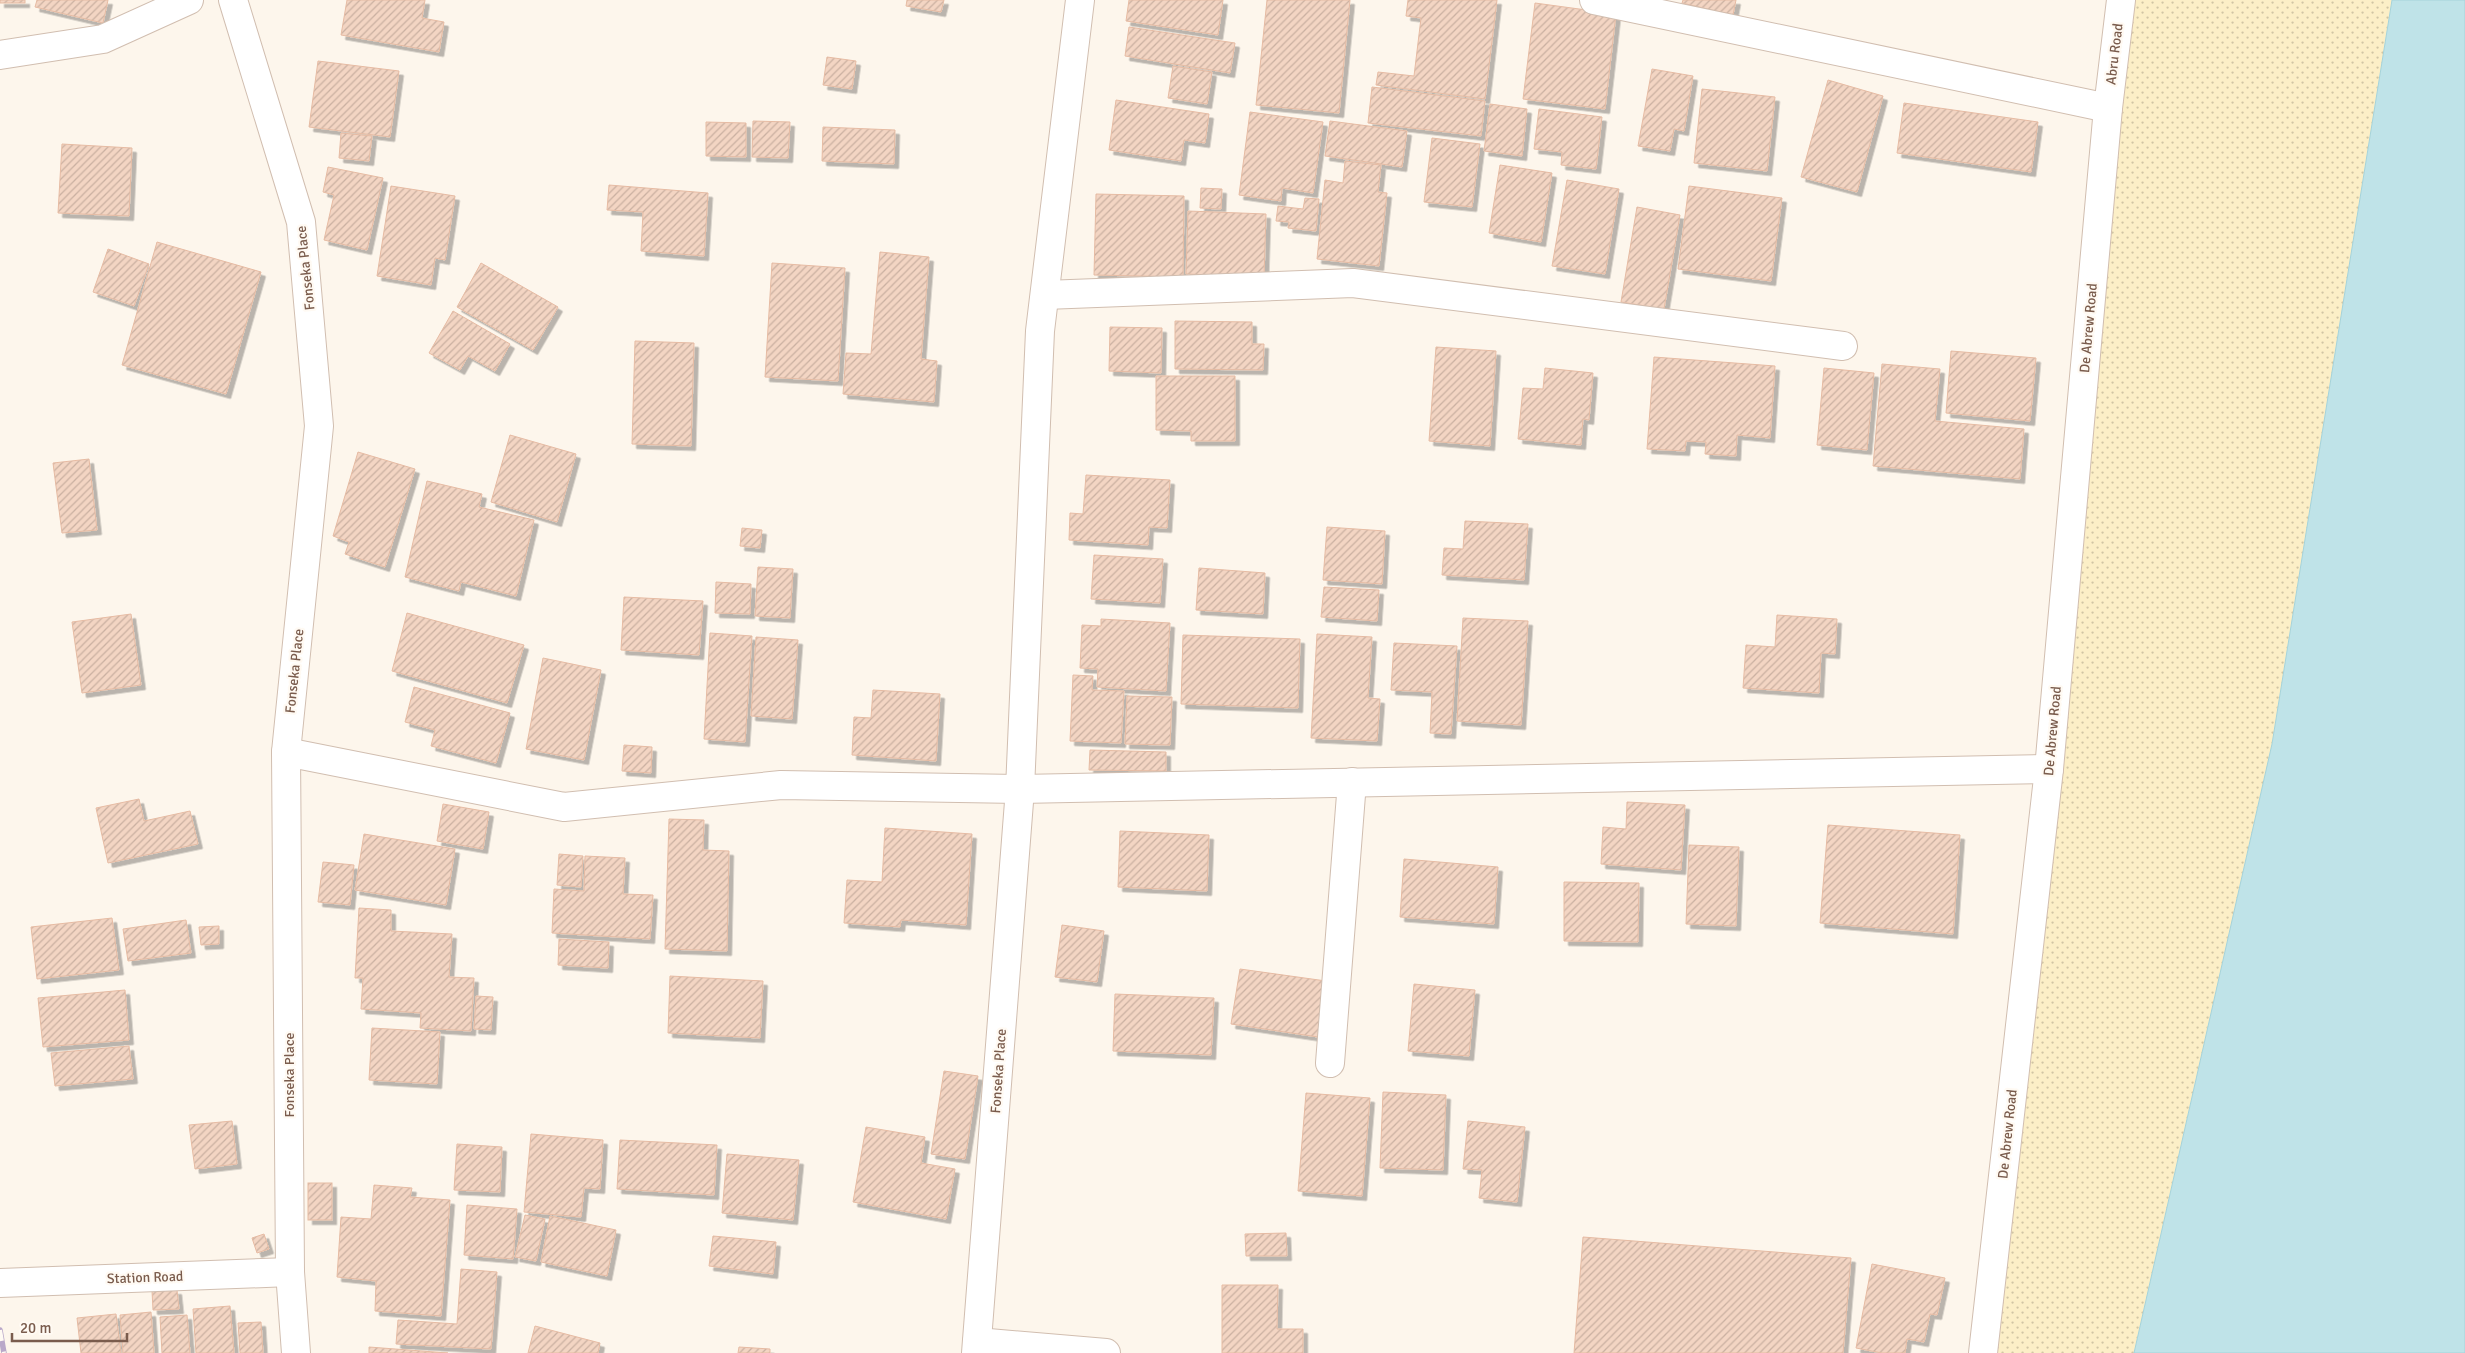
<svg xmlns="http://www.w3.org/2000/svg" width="2465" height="1353" font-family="Signika,sans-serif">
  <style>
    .sand { fill: url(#sand-dots) }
    .water { fill: #bfe3e8; stroke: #a5d3da }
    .building { fill: url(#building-hatch); stroke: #e6bba3; filter: url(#shadow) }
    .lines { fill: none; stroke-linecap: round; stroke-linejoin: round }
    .minor-casing { stroke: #d1beb0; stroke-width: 30 }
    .minor { stroke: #fff; stroke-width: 28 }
    .rail-casing { stroke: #b9a8c9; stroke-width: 5.5 }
    .rail { stroke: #fffaf3; stroke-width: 4; stroke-dasharray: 11; stroke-linecap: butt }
    .labels { text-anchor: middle; stroke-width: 4.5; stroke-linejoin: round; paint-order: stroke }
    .street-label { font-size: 14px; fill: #7a5c4d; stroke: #fffaf3 }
  </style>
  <defs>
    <pattern id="sand-dots" width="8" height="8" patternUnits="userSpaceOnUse" patternTransform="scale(1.25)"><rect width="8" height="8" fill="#fcefc7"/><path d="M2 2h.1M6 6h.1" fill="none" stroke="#d1c5a4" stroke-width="1.8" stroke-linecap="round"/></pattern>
    <pattern id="building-hatch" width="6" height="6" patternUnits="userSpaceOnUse" patternTransform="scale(1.25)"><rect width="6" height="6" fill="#f3d5c3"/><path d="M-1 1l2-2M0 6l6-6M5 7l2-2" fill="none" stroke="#cab0a1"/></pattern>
    <filter id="shadow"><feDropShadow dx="4.5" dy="4.5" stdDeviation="0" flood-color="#0004"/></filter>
  </defs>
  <rect width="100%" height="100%" fill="#fdf6ec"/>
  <polygon class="sand" points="2121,0 2392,0 2272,744 2134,1353 1983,1353"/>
  <polygon class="water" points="2392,0 2465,0 2465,1353 2134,1353 2272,744"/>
  <g class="building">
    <rect x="0" y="0" width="25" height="3"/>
    <polygon points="37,0 108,0 103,23 35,7"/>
    <polygon points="347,0 425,0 422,18 444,22 439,52 341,35"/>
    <polygon points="907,0 944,0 941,12 906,6"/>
    <polygon points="1129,0 1223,0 1218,35 1126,21"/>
    <polygon points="1267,0 1350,0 1339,113 1256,105"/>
    <polygon points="1408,0 1497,0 1485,99 1376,85 1378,72 1414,76 1421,18 1406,16"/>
    <polygon points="1683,0 1736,0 1733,15 1682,3"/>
    <polygon points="1535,3 1616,14 1605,109 1523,99"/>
    <polygon points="1129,27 1235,43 1230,73 1125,56"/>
    <polygon points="827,57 856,61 852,89 823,85"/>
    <polygon points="318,61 399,71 390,137 309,127"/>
    <polygon points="1173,66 1212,72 1207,104 1168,98"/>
    <polygon points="1652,69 1693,76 1684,131 1674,129 1670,151 1638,146"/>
    <polygon points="1828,80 1883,96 1857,192 1801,177"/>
    <polygon points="1372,87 1485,101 1481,136 1368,123"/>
    <polygon points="1702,89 1775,97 1767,171 1694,163"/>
    <polygon points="1116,100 1209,114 1205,143 1184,140 1181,161 1109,150"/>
    <polygon points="1904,103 2038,122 2031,172 1897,153"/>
    <polygon points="1490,104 1527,109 1522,156 1484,151"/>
    <polygon points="1539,109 1602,117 1596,169 1561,165 1562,152 1534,149"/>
    <polygon points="1250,112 1323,122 1313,193 1282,188 1281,201 1239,195"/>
    <polygon points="753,121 790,122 788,158 752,157"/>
    <polygon points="1330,121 1407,131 1402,167 1325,156"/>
    <polygon points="706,122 746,123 746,157 706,156"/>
    <polygon points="823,127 895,130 894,164 822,161"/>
    <polygon points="341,133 372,136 369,161 339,158"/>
    <polygon points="1432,138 1480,144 1472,207 1424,202"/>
    <polygon points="62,144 132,148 129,216 58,213"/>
    <polygon points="1345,161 1381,165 1378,192 1387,193 1379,266 1317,259 1325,180 1343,183"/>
    <polygon points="1500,165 1552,173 1541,242 1489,233"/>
    <polygon points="328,167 383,178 367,250 324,240 334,195 323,192"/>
    <polygon points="1567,180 1619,189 1605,274 1552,266"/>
    <polygon points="609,185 708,193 704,256 641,251 643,212 607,210"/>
    <polygon points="391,186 455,196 445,260 435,258 431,285 377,276"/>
    <polygon points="1689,186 1782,198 1771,281 1678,269"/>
    <polygon points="1201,188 1222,189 1221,209 1200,208"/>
    <polygon points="1096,194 1184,196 1183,277 1094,275"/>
    <polygon points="1305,198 1319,199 1316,231 1288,228 1289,222 1276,221 1278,206 1303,209"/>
    <polygon points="1637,207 1680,215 1664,309 1621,302"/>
    <polygon points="1188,211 1266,214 1264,277 1186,274"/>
    <polygon points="157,242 261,272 226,394 122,365"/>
    <polygon points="108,249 149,264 134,306 93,292"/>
    <polygon points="880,252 929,257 921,359 937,361 934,402 843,394 846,353 871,354"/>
    <polygon points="481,263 558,307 533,350 457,307"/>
    <polygon points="772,263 845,268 838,381 765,377"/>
    <polygon points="453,311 510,344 495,371 468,356 460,370 429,353"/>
    <polygon points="1175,321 1252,322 1252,344 1264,344 1263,370 1175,369"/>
    <polygon points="1110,327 1162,328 1161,373 1109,371"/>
    <polygon points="635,341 694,343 691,446 632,444"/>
    <polygon points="1436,347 1496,351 1490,446 1429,441"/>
    <polygon points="1951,351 2036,358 2030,421 1946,413"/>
    <polygon points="1654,357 1775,366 1770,438 1737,435 1736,456 1705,454 1706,442 1686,441 1685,451 1647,449"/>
    <polygon points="1882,364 1940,369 1935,421 2024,429 2020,479 1873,466"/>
    <polygon points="1545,368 1593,373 1589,420 1583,419 1581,445 1518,439 1523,388 1543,389"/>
    <polygon points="1824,368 1874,373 1867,450 1817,445"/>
    <polygon points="1156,376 1235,376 1235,441 1191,441 1191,431 1156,430"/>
    <polygon points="510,435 576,454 557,522 491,502"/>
    <polygon points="358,452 415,469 385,567 345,554 349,542 333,536"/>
    <polygon points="89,459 97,530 62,533 53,463"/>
    <polygon points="1086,475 1170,480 1167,528 1149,527 1148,545 1069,540 1070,513 1083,514"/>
    <polygon points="427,481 482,494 479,507 534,520 516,596 461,582 459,591 405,577"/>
    <polygon points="1465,521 1528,524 1524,580 1442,575 1444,548 1463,549"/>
    <polygon points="1327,527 1385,531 1382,584 1323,580"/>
    <polygon points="742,528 762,530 760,548 740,546"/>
    <polygon points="1094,555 1163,559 1160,603 1091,599"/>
    <polygon points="758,567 793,569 790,618 755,616"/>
    <polygon points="1199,568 1265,573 1263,614 1196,610"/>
    <polygon points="716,582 751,584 750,614 715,613"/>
    <polygon points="1324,587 1379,590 1377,621 1321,617"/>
    <polygon points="624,597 703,601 699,655 621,650"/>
    <polygon points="407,613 524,645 507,703 392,671"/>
    <polygon points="131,614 141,685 82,693 72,622"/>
    <polygon points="1777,615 1837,619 1835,654 1821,653 1819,693 1743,688 1746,645 1775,647"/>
    <polygon points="1463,618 1528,621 1521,725 1457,721"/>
    <polygon points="1101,619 1170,623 1166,691 1097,687 1098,669 1080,668 1082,625 1101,626"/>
    <polygon points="710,633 752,636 745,742 704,739"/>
    <polygon points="1317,634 1372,637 1368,698 1380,699 1377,741 1311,738"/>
    <polygon points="1183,635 1300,639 1298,708 1181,704"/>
    <polygon points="756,637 798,640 792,719 751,716"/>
    <polygon points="1394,643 1457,646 1451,734 1430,733 1432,692 1391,690"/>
    <polygon points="543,658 601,670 584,760 526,749"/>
    <polygon points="1073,675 1093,676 1092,690 1124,691 1121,743 1070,741"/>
    <polygon points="414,687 510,713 496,763 431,746 435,730 405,722"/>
    <polygon points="873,690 940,694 936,761 852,755 854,717 871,718"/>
    <polygon points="1127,696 1172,697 1170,745 1125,744"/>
    <polygon points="624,745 652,747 651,773 622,771"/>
    <polygon points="1090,750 1166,752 1166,771 1089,770"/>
    <polygon points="139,799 144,821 190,811 198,844 108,863 96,808"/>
    <polygon points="1627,802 1685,805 1681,870 1601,864 1603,827 1626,829"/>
    <polygon points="443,804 489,812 483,849 437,841"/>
    <polygon points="669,819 704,820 703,850 729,851 727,951 665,949"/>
    <polygon points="1828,825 1960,835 1953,934 1820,923"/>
    <polygon points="885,828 972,834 966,925 901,920 900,927 844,923 847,880 882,882"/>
    <polygon points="1120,831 1209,835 1207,891 1118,887"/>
    <polygon points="364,834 455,849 446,905 355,890"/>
    <polygon points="1689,845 1739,847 1736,926 1686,924"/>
    <polygon points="559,854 583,856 581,887 557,885"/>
    <polygon points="585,856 625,858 623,894 653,895 650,939 552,933 554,889 584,891"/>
    <polygon points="1404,859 1498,867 1494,924 1400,917"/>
    <polygon points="323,862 354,865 350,905 318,902"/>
    <polygon points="1564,882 1639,883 1638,942 1564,941"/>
    <polygon points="359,908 391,910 391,931 452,934 449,977 474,978 471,1031 420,1028 421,1013 361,1009 363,978 355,978"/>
    <polygon points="112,918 119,970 37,979 31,927"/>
    <polygon points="186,920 191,953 128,961 123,929"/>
    <polygon points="1062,925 1104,931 1097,982 1055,977"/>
    <polygon points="219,926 219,944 201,945 199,927"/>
    <polygon points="559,939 609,942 608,968 558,965"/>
    <polygon points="1240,969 1326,981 1318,1037 1231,1024"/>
    <polygon points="670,976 763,981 760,1038 668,1033"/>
    <polygon points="1414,984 1475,990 1469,1056 1408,1051"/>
    <polygon points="125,990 129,1040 43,1047 38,998"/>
    <polygon points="1115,994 1214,998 1211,1055 1113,1051"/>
    <polygon points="476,996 493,997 491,1030 474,1029"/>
    <polygon points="372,1028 440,1032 437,1084 369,1080"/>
    <polygon points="129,1046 133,1079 55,1086 51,1053"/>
    <polygon points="944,1071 978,1076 965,1159 931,1154"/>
    <polygon points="1383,1092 1446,1095 1443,1170 1380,1168"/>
    <polygon points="1306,1093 1370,1098 1362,1196 1298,1191"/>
    <polygon points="232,1121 237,1164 195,1169 189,1125"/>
    <polygon points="1468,1121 1525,1127 1517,1202 1479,1198 1482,1170 1463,1169"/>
    <polygon points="866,1127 925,1137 921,1163 955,1169 946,1219 853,1202"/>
    <polygon points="531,1134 603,1140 600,1189 584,1188 581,1217 524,1212"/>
    <polygon points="620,1140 717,1145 714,1195 617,1189"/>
    <polygon points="457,1144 502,1147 500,1192 454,1190"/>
    <polygon points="727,1154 799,1160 793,1220 722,1213"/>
    <rect x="308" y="1183" width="24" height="37"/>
    <polygon points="374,1185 412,1188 410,1197 450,1200 441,1316 375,1311 376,1281 337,1277 341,1217 371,1219"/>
    <polygon points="467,1205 517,1209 513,1259 464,1255"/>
    <polygon points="525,1215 545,1219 536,1261 515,1257"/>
    <polygon points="550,1216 616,1230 607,1276 541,1262"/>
    <polygon points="1286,1233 1287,1256 1246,1256 1245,1234"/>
    <polygon points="264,1234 269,1249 257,1253 252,1238"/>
    <polygon points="713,1236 776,1242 773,1274 709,1266"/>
    <polygon points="1583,1237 1851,1258 1843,1353 1574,1353"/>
    <polygon points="1872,1264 1945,1278 1937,1315 1930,1314 1924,1342 1907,1339 1905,1353 1882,1353 1856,1348"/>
    <polygon points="461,1269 497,1272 491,1349 396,1344 398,1320 457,1324"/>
    <polygon points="1222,1285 1278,1285 1277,1329 1303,1329 1303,1353 1222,1353"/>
    <polygon points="177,1290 179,1309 153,1310 152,1291"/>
    <polygon points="230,1306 234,1353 196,1353 193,1309"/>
    <polygon points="151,1312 154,1353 123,1353 120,1315"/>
    <polygon points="116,1314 121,1353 81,1353 77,1318"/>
    <polygon points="187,1315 190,1353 162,1353 160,1317"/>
    <polygon points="261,1322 263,1353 240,1353 238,1323"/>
    <polygon points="535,1326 600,1343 598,1353 528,1353"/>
    <polygon points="369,1347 448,1353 369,1353"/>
    <polygon points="739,1347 770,1349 770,1353 738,1353"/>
  </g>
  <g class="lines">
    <g class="minor-casing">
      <g id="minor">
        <polyline points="233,0 301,222 319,426 286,752 290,1272 296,1353"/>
        <polyline points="1594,0 2108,108"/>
        <polyline points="0,55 103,39 189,0"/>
        <polyline points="1045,295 1353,283 1843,346"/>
        <polyline points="286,752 564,807 781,785 1020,789 2049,769"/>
        <polyline points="1330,1063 1352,782"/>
        <polyline points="0,1283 290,1272"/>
        <polyline points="977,1342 1106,1353"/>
        <polyline points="976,1353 1020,789 1040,331 1080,0"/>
        <polyline points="1983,1353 2049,769 2108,108 2121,0"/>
      </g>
    </g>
    <use href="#minor" class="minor"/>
    <g class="rail-casing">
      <polyline id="rail" points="0,1330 4,1353"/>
    </g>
    <use href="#rail" class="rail"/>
  </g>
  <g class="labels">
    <g class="street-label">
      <text transform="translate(2114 54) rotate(-83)" y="5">Abru Road</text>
      <text transform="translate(305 268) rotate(-96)" y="5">Fonseka Place</text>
      <text transform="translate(2088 328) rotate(-85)" y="5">De Abrew Road</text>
      <text transform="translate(294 671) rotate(-84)" y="5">Fonseka Place</text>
      <text transform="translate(2052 731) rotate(-85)" y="5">De Abrew Road</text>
      <text transform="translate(998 1071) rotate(-86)" y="5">Fonseka Place</text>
      <text transform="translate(289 1075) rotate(-90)" y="5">Fonseka Place</text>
      <text transform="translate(2007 1134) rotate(-84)" y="5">De Abrew Road</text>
      <text transform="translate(145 1277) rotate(-2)" y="5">Station Road</text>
    </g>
  </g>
  <path d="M12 1333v8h115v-8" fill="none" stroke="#7a5c4d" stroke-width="2.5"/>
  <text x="20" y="1333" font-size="15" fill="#7a5c4d" stroke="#fffaf3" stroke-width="4" paint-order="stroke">20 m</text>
</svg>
